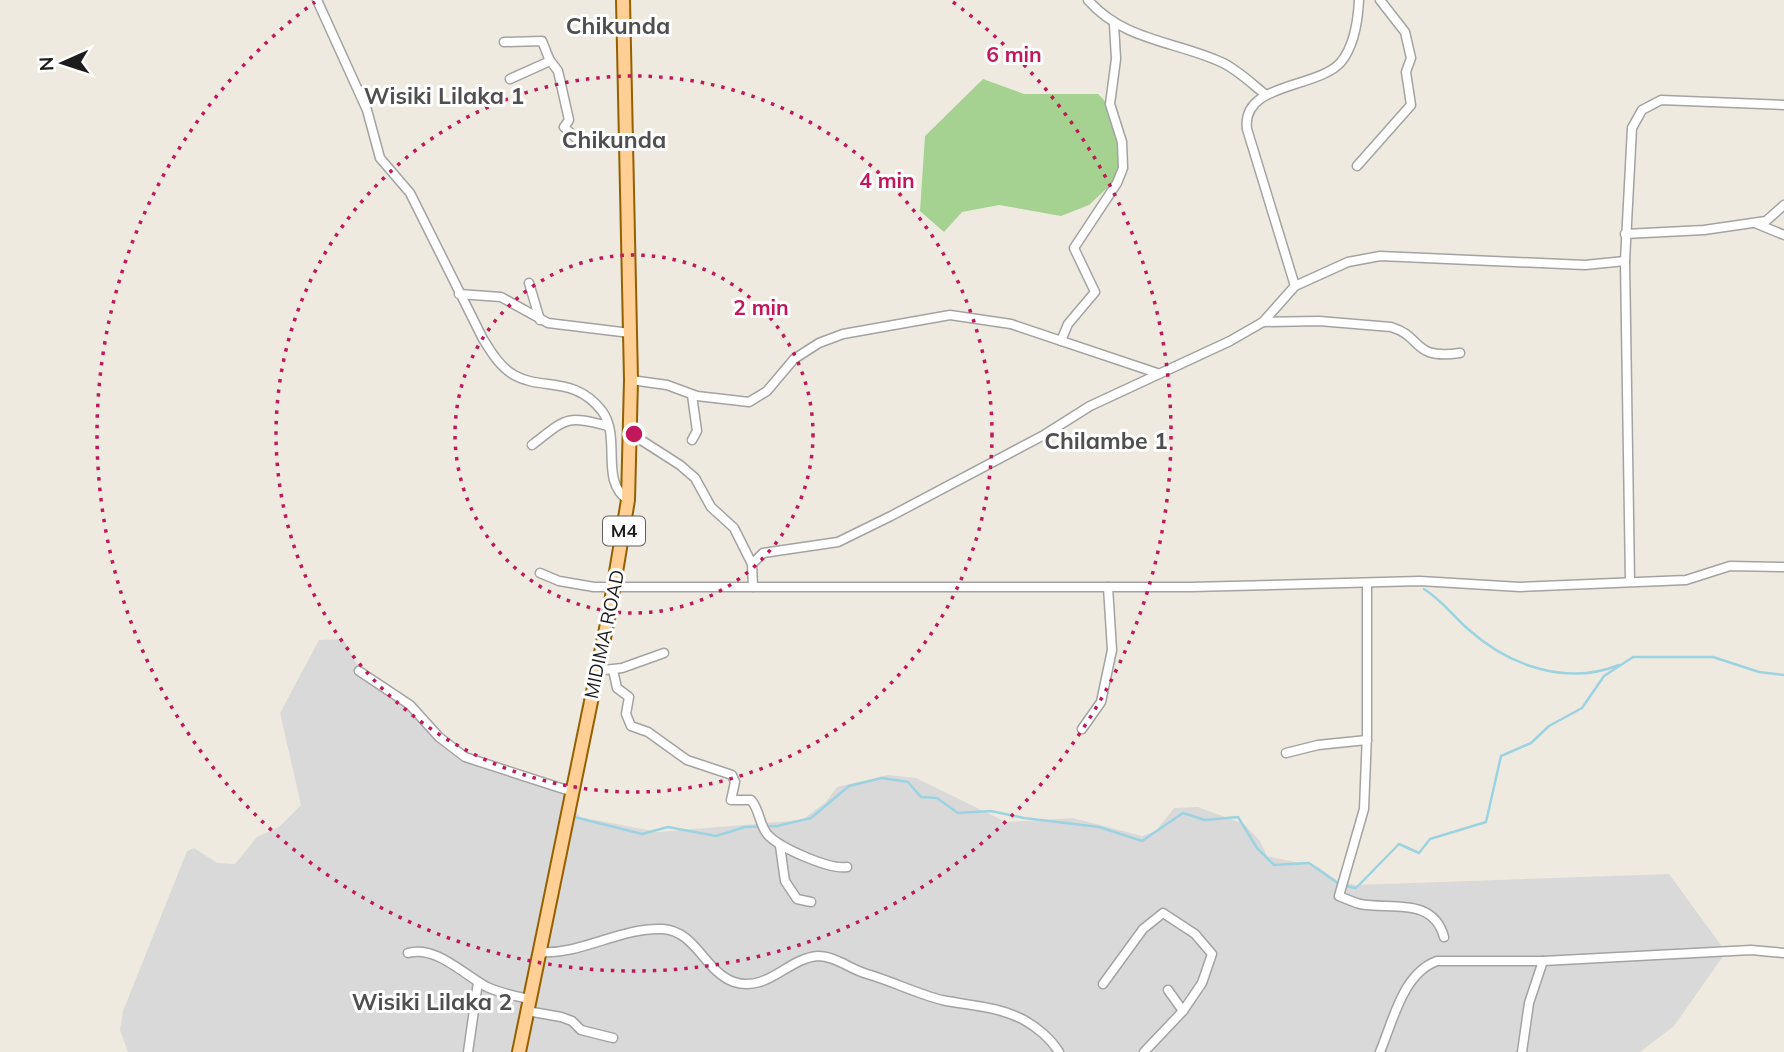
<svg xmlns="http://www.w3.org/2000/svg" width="1784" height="1052" font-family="Mulish,sans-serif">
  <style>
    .residential { fill: #dad9d9 }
    .forest { fill: #a5d290 }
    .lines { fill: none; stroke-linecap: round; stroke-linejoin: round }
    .stream { stroke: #9cd3e1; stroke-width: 2.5 }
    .minor-casing { stroke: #a3a3a3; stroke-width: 11 }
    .primary-casing { stroke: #946000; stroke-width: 16 }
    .minor { stroke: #fff; stroke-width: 8 }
    .primary { stroke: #ffcf95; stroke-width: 12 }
    .ring { fill: none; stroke: #c2185b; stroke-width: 3.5; stroke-dasharray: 3.5 7 }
    .labels { text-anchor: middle; stroke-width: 6; stroke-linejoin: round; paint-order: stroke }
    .shield { fill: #fff; stroke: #606060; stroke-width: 2 }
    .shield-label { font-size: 18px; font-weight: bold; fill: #1c1c1c }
    .street-label { font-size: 19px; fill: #1c1c1c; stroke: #fff }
    .quarter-label { font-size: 23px; font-weight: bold; fill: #4f4f4f; stroke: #fff }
    .centre { fill: #c2185b; stroke: #fff; stroke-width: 3.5 }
    .ring-label { font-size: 21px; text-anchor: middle; font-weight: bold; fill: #c2185b; stroke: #fff; stroke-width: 6; stroke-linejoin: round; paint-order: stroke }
  </style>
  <rect width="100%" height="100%" fill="#efeae0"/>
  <polygon class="residential" points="343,639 356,663 478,766 489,765 559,786 580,817 658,832 802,820 826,802 837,787 888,775 916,778 1006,822 1073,818 1142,836 1156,831 1174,808 1198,807 1244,824 1260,841 1267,856 1318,867 1338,881 1355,885 1669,874 1726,952 1674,1026 1640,1052 128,1052 120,1030 123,1011 187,851 194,848 217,863 235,864 257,837 279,827 301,805 280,713 319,640"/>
  <path class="forest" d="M983 79 1024 94H1098C1120 113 1121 148 1120 176L1089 205 1061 216 999 205 962 212 944 232 920 211 925 136Z"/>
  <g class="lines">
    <g class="stream">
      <path d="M1424 589C1445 603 1451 614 1468 629 1509 666 1567 686 1619 665"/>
      <polyline points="574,817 642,834 668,827 716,836 745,827 777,826 811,818 849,786 882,778 908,782 921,797 937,798 958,813 991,811 1024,818 1099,827 1142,841 1183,813 1205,820 1238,817 1257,848 1274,865 1309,863 1339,884"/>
      <polyline points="1345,886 1356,888 1399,844 1419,853 1430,839 1486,822 1501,756 1531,743 1549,726 1582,708 1604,676 1633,657 1713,657 1759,672 1784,675"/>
    </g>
    <g class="minor-casing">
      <g id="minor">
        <path d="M317 0 367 110 380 158 410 193 483 339C491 352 500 367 514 375 542 391 574 375 602 411 622 438 599 481 628 500"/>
        <path d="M1088 0C1124 41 1175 41 1221 62 1237 69 1252 84 1266 95"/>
        <polyline points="504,42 542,41 550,61 510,79"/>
        <polyline points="549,59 558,71 569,120 564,127 579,141 626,142"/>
        <polyline points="1357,166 1411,105 1406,72 1411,58 1405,32 1380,0"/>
        <polyline points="1755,223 1784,235"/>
        <polyline points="1625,234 1704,230 1766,221 1784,205"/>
        <polyline points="529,283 540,320"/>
        <path d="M1295 286 1247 129C1241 82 1318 89 1341 62 1354 46 1358 20 1359 0"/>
        <polyline points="459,294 501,297 548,323 630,333"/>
        <path d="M1263 322 1319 321 1391 327C1424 337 1411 360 1460 353"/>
        <polyline points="1061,341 1068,324 1095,292 1074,248 1117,183 1123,168 1122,142 1110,104 1116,59 1114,24"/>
        <polyline points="631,380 667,385 697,396 749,402 767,391 794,359 819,343 843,334 950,315 1011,324 1157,373"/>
        <polyline points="692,395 697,431 692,440"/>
        <polyline points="630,433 680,465 695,478 711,507 734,528 752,564 753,587"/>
        <path d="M532 445C567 418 565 415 608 426"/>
        <polyline points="752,564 763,553 838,542 891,516 1044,435 1090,406 1230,341 1263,322 1295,286 1348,262 1380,256 1585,265 1625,261"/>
        <polyline points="540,573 559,581 594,587 1191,587 1420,581 1520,587 1686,580 1730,566 1784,567"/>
        <polyline points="1630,581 1625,261 1632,128 1642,110 1661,100 1784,105"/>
        <path d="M1367 583V734L1364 809 1339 896C1346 899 1353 902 1360 904 1389 910 1433 896 1444 937"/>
        <path d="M613 670 617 688 629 697 626 714 631 726 648 732 687 760 732 775 735 782 731 800H751C760 810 759 825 768 835 780 848 830 870 847 867"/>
        <polyline points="359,671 410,705 439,737 465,757 573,792"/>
        <polyline points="595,671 622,668 664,653"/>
        <polyline points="1082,729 1101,702 1112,650 1108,587"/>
        <polyline points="1286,753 1318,745 1367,740"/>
        <polyline points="780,846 785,881 797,899 811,902"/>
        <path d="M539 952C582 955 620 927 663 929 696 931 705 972 734 982 767 993 788 958 818 956 835 956 850 969 867 974 892 981 917 994 942 1000 971 1006 997 1006 1024 1020 1037 1027 1051 1039 1059 1052"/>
        <path d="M408 953C436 945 464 975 487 987 500 993 515 996 529 999"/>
        <polyline points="1103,984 1143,929 1163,913 1195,934 1212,954 1202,983 1183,1011"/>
        <polyline points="527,1011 561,1017 572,1021 581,1030 613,1038"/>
        <polyline points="468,1052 478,982"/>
        <polyline points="1144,1052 1183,1011 1168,990"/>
        <path d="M1380 1052C1393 1021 1403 973 1437 961H1543L1751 950 1784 953"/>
        <polyline points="1522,1052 1529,1003 1543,961"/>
      </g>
    </g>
    <g class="primary-casing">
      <polyline id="primary" points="519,1052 609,614 628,500 631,380 623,0"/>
    </g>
    <use href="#minor" class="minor"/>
    <use href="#primary" class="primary"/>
  </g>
  <g class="ring">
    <circle cx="634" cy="434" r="179"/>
    <circle cx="634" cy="434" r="358"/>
    <path d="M953 2A537 537 0 1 1 315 2"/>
  </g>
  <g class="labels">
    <rect class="shield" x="603" y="516.5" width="42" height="29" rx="5"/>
    <g class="shield-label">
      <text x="624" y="537">M4</text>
    </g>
    <g class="street-label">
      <text transform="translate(604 634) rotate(-78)" y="7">MIDIMA ROAD</text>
    </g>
    <g class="quarter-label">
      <text x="618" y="34">Chikunda</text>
      <text x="444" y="104">Wisiki Lilaka 1</text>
      <text x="614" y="148">Chikunda</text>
      <text x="1106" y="449">Chilambe 1</text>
      <text x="432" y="1010">Wisiki Lilaka 2</text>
    </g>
  </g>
  <circle cx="634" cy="434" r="10" class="centre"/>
  <g class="ring-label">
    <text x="1014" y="62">6 min</text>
    <text x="887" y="188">4 min</text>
    <text x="761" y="315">2 min</text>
  </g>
  <g transform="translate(63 63) rotate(267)" stroke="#ffffff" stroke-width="5" paint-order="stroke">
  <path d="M0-5L12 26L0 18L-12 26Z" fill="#1c1c1c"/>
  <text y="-10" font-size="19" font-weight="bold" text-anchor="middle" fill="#1c1c1c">N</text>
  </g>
</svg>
